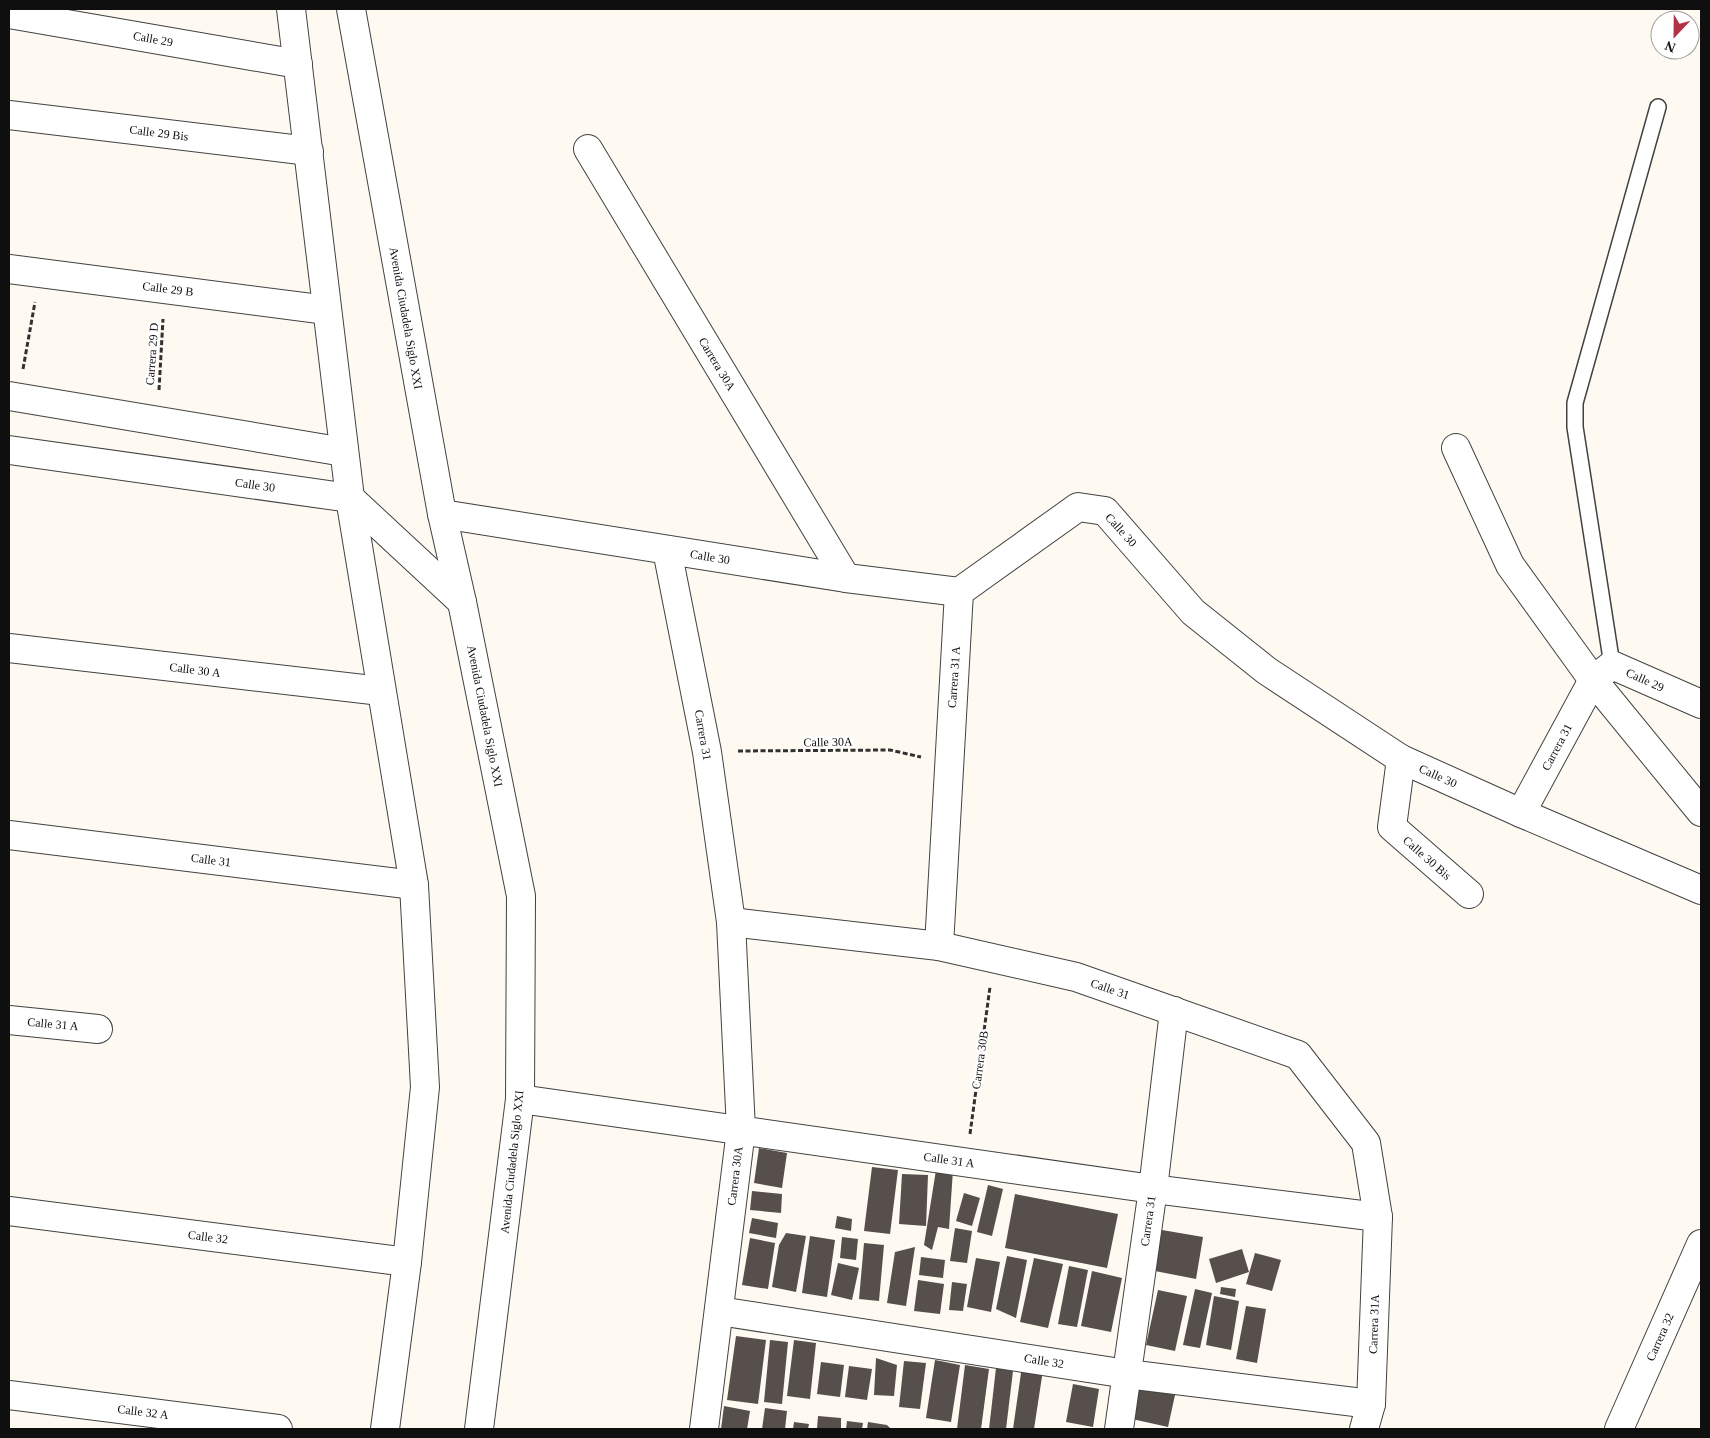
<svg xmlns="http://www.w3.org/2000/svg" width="1710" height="1438" font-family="'Times New Roman',serif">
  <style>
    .building { fill: #564f4c }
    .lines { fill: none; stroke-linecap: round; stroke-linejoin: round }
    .lane-casing { stroke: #424242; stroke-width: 18 }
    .street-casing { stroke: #424242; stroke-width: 30 }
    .path { stroke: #313131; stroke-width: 3; stroke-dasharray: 5 2.5; stroke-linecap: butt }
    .lane { stroke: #fff; stroke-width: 15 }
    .street { stroke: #fff; stroke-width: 28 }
    .labels { text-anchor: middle; stroke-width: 5; stroke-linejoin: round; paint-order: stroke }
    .street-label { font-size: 12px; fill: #0f0f0f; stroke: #fff }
  </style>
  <rect width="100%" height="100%" fill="#fefaf1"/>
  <g class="building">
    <polygon points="759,1148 787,1153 782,1188 754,1183"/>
    <polygon points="872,1167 898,1170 890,1234 864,1231"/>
    <polygon points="936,1170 953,1170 949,1229 938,1227 932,1250 924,1245"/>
    <polygon points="902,1174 928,1175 926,1226 899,1224"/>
    <polygon points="988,1185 1003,1189 992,1236 977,1232"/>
    <polygon points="752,1191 782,1194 781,1213 750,1210"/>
    <polygon points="964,1193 980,1198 972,1226 956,1221"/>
    <polygon points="1015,1194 1118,1214 1107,1268 1005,1248"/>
    <polygon points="837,1216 852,1219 851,1231 835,1228"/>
    <polygon points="752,1218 778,1223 776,1238 749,1233"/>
    <polygon points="955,1228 972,1231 967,1263 950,1261"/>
    <polygon points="1162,1230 1203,1237 1196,1279 1155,1271"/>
    <polygon points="786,1233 806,1236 796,1292 772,1287 779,1245"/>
    <polygon points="810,1236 835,1240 827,1297 802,1293"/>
    <polygon points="842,1237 858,1239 856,1260 840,1258"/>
    <polygon points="750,1238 775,1243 768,1289 742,1285"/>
    <polygon points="864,1243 884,1245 879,1301 859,1299"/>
    <polygon points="915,1247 906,1306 887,1303 895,1252"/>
    <polygon points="1242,1249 1249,1272 1216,1283 1209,1259"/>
    <polygon points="1255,1253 1281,1260 1272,1291 1246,1284"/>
    <polygon points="1007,1256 1027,1260 1016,1318 996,1309"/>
    <polygon points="921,1257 945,1260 943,1278 919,1275"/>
    <polygon points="976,1258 1000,1262 991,1312 967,1307"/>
    <polygon points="1034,1258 1063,1264 1048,1328 1020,1322"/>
    <polygon points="838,1263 859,1268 852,1300 831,1295"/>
    <polygon points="1069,1266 1088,1270 1077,1327 1058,1324"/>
    <polygon points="1092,1271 1122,1278 1111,1332 1081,1326"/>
    <polygon points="918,1280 944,1284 940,1314 914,1311"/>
    <polygon points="952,1282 967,1284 963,1311 949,1310"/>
    <polygon points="1221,1287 1236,1289 1235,1297 1220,1294"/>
    <polygon points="1195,1289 1212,1293 1200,1348 1183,1345"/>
    <polygon points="1158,1290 1187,1296 1175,1351 1146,1345"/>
    <polygon points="1214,1296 1239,1301 1231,1350 1206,1345"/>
    <polygon points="1246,1306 1266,1309 1257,1363 1236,1359"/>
    <polygon points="736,1336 766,1340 758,1404 727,1400"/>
    <polygon points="770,1340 788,1342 782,1404 764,1402"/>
    <polygon points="794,1340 816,1343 810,1399 787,1396"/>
    <polygon points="876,1358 897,1365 894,1396 874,1395"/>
    <polygon points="935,1360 960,1365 951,1422 926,1418"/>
    <polygon points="904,1361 926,1363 920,1409 899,1407"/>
    <polygon points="821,1362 844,1365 840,1397 817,1394"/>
    <polygon points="965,1365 989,1369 981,1429 957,1429"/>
    <polygon points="849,1366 872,1369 867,1400 845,1397"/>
    <polygon points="1022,1366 1043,1370 1034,1429 1013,1429"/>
    <polygon points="996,1368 1013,1371 1006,1429 989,1429"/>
    <polygon points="1073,1384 1099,1389 1093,1427 1066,1422"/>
    <polygon points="1139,1387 1175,1395 1168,1427 1132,1419"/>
    <polygon points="724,1406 750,1411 747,1429 721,1429"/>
    <polygon points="765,1408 787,1411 785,1429 762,1429"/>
    <polygon points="818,1416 841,1418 841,1429 817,1429"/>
    <polygon points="847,1421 863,1423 862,1429 846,1429"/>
    <polygon points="794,1422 809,1424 808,1429 793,1429"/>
    <polygon points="868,1422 887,1425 891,1429 867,1429"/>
  </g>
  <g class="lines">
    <g class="lane-casing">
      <polyline id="lane" points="1612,665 1575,427 1575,403 1658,107"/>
    </g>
    <g class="street-casing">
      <g id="street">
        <polyline points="291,9 350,498 414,885 425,1087 407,1262 385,1429"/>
        <polyline points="351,9 442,514 462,602 521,896 520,1099 479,1429"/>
        <polyline points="9,14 298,64"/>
        <polyline points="9,115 309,151"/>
        <polyline points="588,149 846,578"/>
        <polyline points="9,269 327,310"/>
        <polyline points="9,396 344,452"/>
        <polyline points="1456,448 1510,565 1593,680 1701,812"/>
        <polyline points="9,450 350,498 462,602"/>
        <polyline points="442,514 846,578 959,592 1078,507 1105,511 1193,612 1267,671 1401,759 1521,813 1701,890"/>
        <polyline points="667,550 707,752 731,922 741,1130 704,1429"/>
        <polyline points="9,648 381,691"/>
        <polyline points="1401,759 1392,827 1469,894"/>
        <polyline points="1521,813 1593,680 1612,665 1701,704"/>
        <polyline points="9,835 414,885"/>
        <polyline points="731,922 939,946 1076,977 1298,1055 1366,1143 1378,1217 1371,1404 1364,1429"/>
        <polyline points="939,946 959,592"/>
        <polyline points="9,1020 98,1029"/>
        <polyline points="520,1099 1153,1189 1378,1217"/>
        <polyline points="9,1211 407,1262"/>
        <polyline points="719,1311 1127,1374 1371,1404"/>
        <polyline points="9,1395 278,1429"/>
        <polyline points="1119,1429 1153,1189 1174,1011"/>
        <polyline points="1619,1429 1701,1244"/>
      </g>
    </g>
    <g class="path">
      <polyline points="23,369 35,302"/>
      <polyline points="159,390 163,319"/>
      <polyline points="738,751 890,750 921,757"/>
      <polyline points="970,1134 990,987"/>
    </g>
    <use href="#lane" class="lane"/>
    <use href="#street" class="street"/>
  </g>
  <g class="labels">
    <g class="street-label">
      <text transform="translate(153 39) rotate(10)" y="4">Calle 29</text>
      <text transform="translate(159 133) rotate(7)" y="4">Calle 29 Bis</text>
      <text transform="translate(168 289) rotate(7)" y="4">Calle 29 B</text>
      <text transform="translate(406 318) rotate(80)" y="4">Avenida Ciudadela Siglo XXI</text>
      <text transform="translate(152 354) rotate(-86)" y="4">Carrera 29 D</text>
      <text transform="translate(717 364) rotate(59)" y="4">Carrera 30A</text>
      <text transform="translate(255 485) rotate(8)" y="4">Calle 30</text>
      <text transform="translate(1121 530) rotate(48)" y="4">Calle 30</text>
      <text transform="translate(710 557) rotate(9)" y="4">Calle 30</text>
      <text transform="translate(195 670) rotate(7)" y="4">Calle 30 A</text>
      <text transform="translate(954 677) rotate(-86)" y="4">Carrera 31 A</text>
      <text transform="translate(1645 680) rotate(24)" y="4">Calle 29</text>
      <text transform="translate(485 716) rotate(79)" y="4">Avenida Ciudadela Siglo XXI</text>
      <text transform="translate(703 735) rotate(80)" y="4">Carrera 31</text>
      <text transform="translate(828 742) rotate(-1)" y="4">Calle 30A</text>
      <text transform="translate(1557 747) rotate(-62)" y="4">Carrera 31</text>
      <text transform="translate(1438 776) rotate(24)" y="4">Calle 30</text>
      <text transform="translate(1427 858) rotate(41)" y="4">Calle 30 Bis</text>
      <text transform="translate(211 860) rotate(7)" y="4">Calle 31</text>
      <text transform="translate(1110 989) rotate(19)" y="4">Calle 31</text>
      <text transform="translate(53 1024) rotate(5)" y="4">Calle 31 A</text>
      <text transform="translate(980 1060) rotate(-82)" y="4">Carrera 30B</text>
      <text transform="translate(949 1160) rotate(8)" y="4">Calle 31 A</text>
      <text transform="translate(512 1162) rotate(-84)" y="4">Avenida Ciudadela Siglo XXI</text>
      <text transform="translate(735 1176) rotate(-83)" y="4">Carrera 30A</text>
      <text transform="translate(1148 1221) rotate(-82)" y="4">Carrera 31</text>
      <text transform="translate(208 1237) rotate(7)" y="4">Calle 32</text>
      <text transform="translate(1374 1324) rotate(-88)" y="4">Carrera 31A</text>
      <text transform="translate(1660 1337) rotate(-66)" y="4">Carrera 32</text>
      <text transform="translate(1044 1361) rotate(9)" y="4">Calle 32</text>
      <text transform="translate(143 1412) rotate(7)" y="4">Calle 32 A</text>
    </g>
  </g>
  <rect width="1710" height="1438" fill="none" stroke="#0f0f0f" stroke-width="20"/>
  <g transform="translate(1675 35) rotate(202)"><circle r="24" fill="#ffffff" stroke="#9f9f9f"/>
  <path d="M0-4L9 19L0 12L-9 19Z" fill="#b23349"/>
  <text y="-8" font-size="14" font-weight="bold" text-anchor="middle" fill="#0f0f0f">N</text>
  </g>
</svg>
